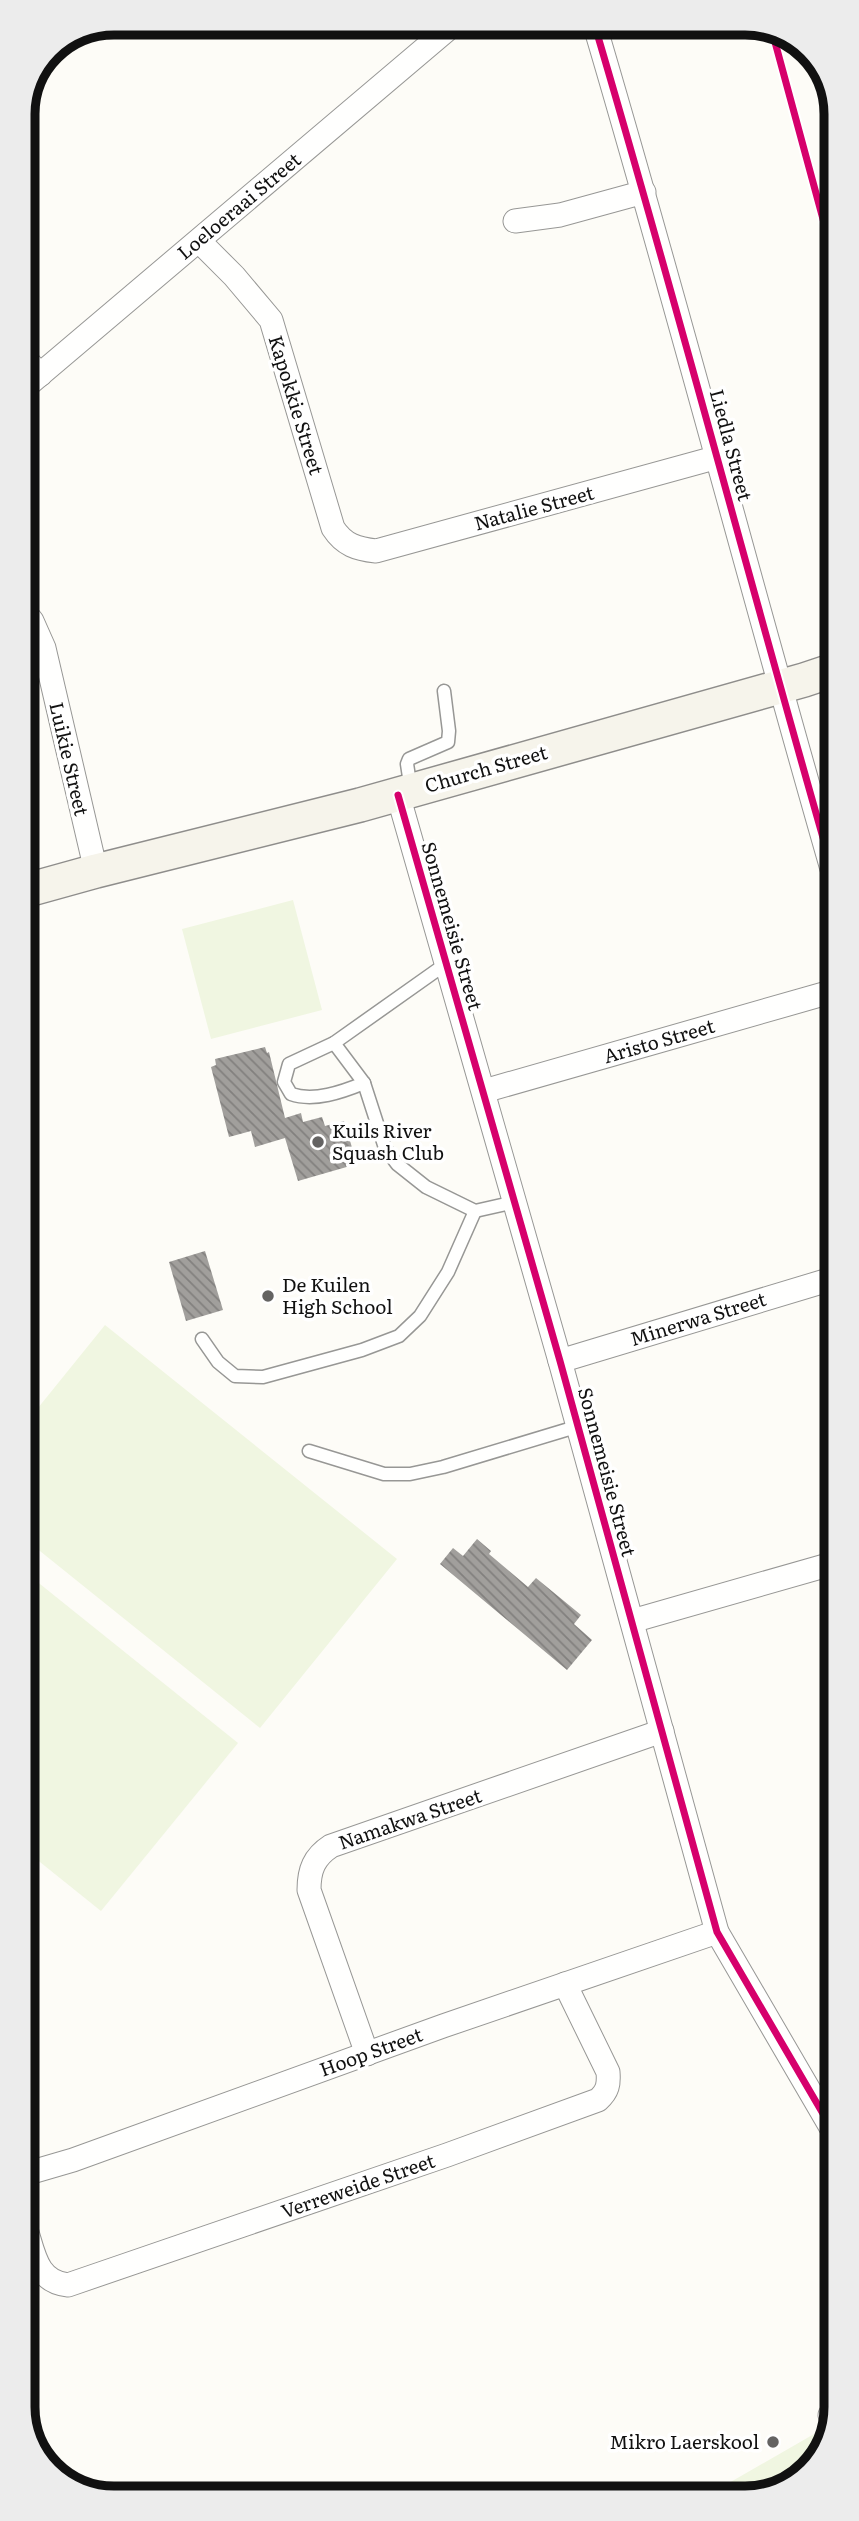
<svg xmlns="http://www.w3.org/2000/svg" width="859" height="2521" font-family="Literata,serif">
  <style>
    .pitch { fill: #f0f6e1 }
    .building { fill: url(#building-back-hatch) }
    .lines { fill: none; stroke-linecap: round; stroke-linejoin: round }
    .lane-casing { stroke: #979795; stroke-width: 15 }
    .street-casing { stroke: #979795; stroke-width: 25 }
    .secondary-casing { stroke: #8e8d8b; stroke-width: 36 }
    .lane { stroke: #fffffe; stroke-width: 12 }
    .street { stroke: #fffffe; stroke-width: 23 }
    .secondary { stroke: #f6f4eb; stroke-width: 33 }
    .cycleway-casing { stroke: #fff; stroke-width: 11 }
    .cycleway { stroke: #d6006c; stroke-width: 7 }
    .poi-dot { fill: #646362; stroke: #fff; stroke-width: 2.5 }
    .labels { text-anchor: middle; stroke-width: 7; stroke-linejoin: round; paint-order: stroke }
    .street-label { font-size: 19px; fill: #111; stroke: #fff }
    .poi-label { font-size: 19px; fill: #111; stroke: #fff; text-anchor: start }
    .rim { fill: none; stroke: #111; stroke-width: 9 }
  </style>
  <defs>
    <pattern id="building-back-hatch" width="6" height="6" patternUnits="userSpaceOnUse" patternTransform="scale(1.75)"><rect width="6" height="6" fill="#a19f9c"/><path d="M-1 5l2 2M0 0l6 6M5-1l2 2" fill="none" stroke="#82807e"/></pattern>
  </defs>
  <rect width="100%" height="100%" fill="#fdfcf7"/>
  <g class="pitch">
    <polygon points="293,900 322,1010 211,1039 182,929"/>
    <polygon points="105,1325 397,1559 260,1728 25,1539 25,1424"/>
    <polygon points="25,1572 238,1743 101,1911 25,1850"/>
    <polygon points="821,2430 825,2439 817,2463 768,2495 708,2495"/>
  </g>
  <g class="building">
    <polygon points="265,1047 267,1053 269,1052 285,1118 301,1113 303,1122 322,1117 325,1126 344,1121 357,1164 298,1181 285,1138 255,1147 251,1131 229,1137 211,1067 216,1065 215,1059"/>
    <polygon points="205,1251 223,1310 186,1321 169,1262"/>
    <polygon points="477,1539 491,1551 489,1554 528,1587 536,1578 581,1615 574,1624 592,1640 567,1670 440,1564 453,1548 463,1556"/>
  </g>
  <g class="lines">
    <g class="lane-casing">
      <g id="lane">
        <polyline points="411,790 407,764 409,759 448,742 449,731 444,691"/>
        <polyline points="334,1043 364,1083 385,1148 397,1164 426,1187 475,1211 515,1202"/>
        <path d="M364 1083C342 1092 314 1102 291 1094L284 1082 289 1064 334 1043 447 963"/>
        <polyline points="202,1339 218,1362 235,1376 263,1377 362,1350 399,1336 420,1316 448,1272 475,1211"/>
        <polyline points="309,1451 384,1474 410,1474 443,1467 579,1426"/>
      </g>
    </g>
    <g class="street-casing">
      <g id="street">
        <path d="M594 23C678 306 752 592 834 876"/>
        <polyline points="515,221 560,215 644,192"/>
        <path d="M199 241 234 276 271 320 333 528C344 545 357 549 376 551L718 457"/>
        <polyline points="23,356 40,375"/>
        <polyline points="23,389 455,23"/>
        <polyline points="24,611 32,621 44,648 96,871"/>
        <polyline points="398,795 560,1361 717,1932 836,2136"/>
        <polyline points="484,1091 834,991"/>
        <polyline points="560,1361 835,1278"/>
        <polyline points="632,1621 835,1563"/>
        <path d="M367 2054 309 1890C309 1870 314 1857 331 1846L662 1731"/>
        <polyline points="25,2174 73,2160 443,2026 717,1932"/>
        <path d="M26 2229C34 2254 37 2282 68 2285L447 2155 598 2100C608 2091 609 2084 608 2072L565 1984"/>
        <polyline points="830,2415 834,2413"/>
      </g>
    </g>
    <g class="secondary-casing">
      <polyline id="secondary" points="24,891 96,871 360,805 804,680 834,670"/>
    </g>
    <use href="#lane" class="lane"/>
    <use href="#street" class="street"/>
    <use href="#secondary" class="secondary"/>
    <g class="cycleway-casing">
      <g id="cycleway">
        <path d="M594 23C678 306 752 592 834 876"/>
        <polyline points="772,31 833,256"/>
        <polyline points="398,795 560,1361 717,1932 836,2136"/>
      </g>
    </g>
    <use href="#cycleway" class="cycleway"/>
  </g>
  <g class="poi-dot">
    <circle cx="318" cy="1142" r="7"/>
    <circle cx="268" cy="1296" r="7"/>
    <circle cx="773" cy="2442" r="7"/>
  </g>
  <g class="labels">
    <g class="street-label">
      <text transform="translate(239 206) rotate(-40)" y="7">Loeloeraai Street</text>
      <text transform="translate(296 405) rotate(73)" y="7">Kapokkie Street</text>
      <text transform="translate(731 445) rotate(75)" y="7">Liedla Street</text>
      <text transform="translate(534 508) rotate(-15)" y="7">Natalie Street</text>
      <text transform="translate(69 759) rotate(77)" y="7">Luikie Street</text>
      <text transform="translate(486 769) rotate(-16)" y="7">Church Street</text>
      <text transform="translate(452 926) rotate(74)" y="7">Sonnemeisie Street</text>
      <text transform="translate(659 1041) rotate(-16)" y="7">Aristo Street</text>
      <text transform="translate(698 1319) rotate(-17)" y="7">Minerwa Street</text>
      <text transform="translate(607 1472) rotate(75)" y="7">Sonnemeisie Street</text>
      <text transform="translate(410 1819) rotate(-19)" y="7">Namakwa Street</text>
      <text transform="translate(371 2052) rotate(-20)" y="7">Hoop Street</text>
      <text transform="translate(358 2186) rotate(-19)" y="7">Verreweide Street</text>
    </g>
    <g class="poi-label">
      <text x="332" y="1138">Kuils River<tspan x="332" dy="22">Squash Club</tspan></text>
      <text x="282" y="1292">De Kuilen<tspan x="282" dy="22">High School</tspan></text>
      <text x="759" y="2449" text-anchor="end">Mikro Laerskool</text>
    </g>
  </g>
  <path d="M0 0H859V2521H0ZM114 35H745A79 79 0 0 1 824 114V2407A79 79 0 0 1 745 2486H114A79 79 0 0 1 35 2407V114A79 79 0 0 1 114 35Z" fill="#ececec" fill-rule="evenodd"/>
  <path class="rim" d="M114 35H745A79 79 0 0 1 824 114V2407A79 79 0 0 1 745 2486H114A79 79 0 0 1 35 2407V114A79 79 0 0 1 114 35Z"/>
</svg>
